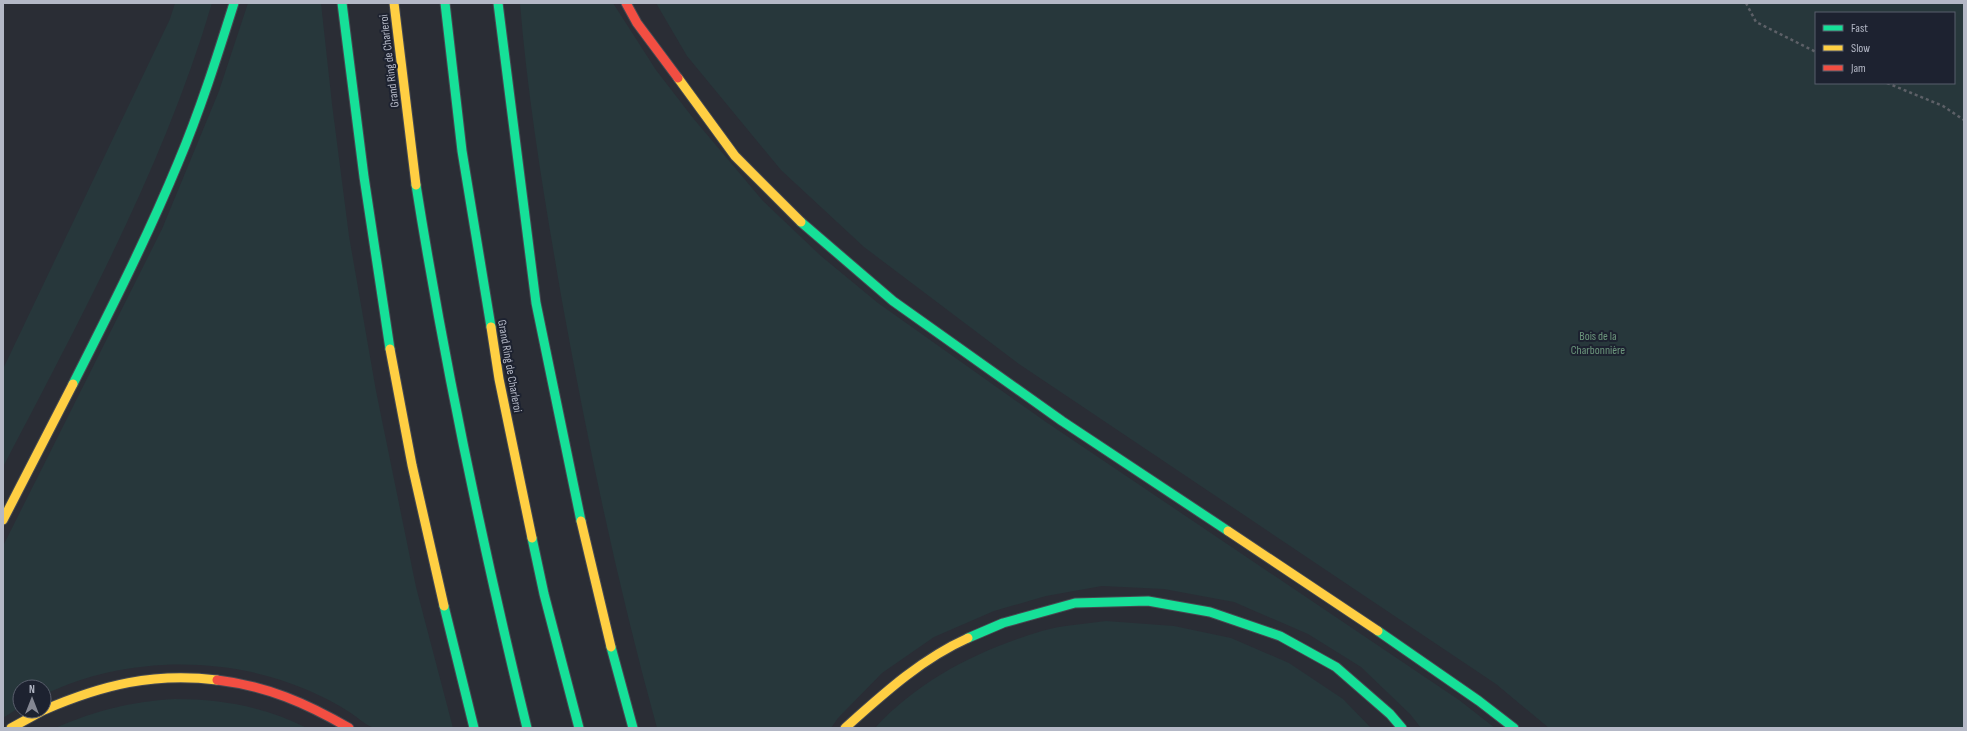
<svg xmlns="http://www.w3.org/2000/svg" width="1967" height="731" font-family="'Sofia Sans Condensed',sans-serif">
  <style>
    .green { fill: #27373b; fill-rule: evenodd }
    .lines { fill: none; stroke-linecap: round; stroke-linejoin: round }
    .fast-casing { stroke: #464951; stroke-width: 11 }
    .slow-casing { stroke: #464951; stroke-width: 11 }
    .jam-casing { stroke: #464951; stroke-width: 11 }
    .path { stroke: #5d6067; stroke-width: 2.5; stroke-dasharray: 3 3; stroke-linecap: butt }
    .fast { stroke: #16e098; stroke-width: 9 }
    .slow { stroke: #ffcf43; stroke-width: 9 }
    .jam { stroke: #f24e42; stroke-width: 9 }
    .labels { text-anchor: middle; stroke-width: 4; stroke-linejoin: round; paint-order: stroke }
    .street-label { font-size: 12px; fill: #b4b8c6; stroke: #1d2230 }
    .park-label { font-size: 12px; fill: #6c967c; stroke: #1d2230 }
  </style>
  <rect width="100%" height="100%" fill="#2a2d35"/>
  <g class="green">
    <path d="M175 3H212C164 166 81 317 3 467V369L170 19Z"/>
    <path d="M248 3H321L332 104 349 236 376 391 416 587 453 728C432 728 412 728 392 728 387 728 379 730 374 728 365 725 355 715 346 710 334 702 319 695 305 689 225 655 123 656 44 695V687H20V707L3 718V546L162 229 219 91Z"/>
    <path d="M520 3H613L656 70 693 118 763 201 821 256 878 303 1046 422 1459 700 1495 728H1421L1410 714 1361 667 1308 634 1234 602 1164 589 1102 586 1046 596 994 611 934 637 882 673 838 718 831 728H657C618 587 588 444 562 301 545 202 528 103 520 3Z"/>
    <path d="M656 3H1964V728H1549L1496 684 1019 364 864 247 781 170 687 56ZM1816 13H1954V83H1816Z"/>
    <path d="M1106 621 1174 626 1231 638 1289 663 1343 699 1371 728H875C920 679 979 650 1042 631 1062 625 1085 624 1106 621Z"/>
    <path d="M175 699C222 699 265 707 307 728H55C97 710 129 702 175 699Z"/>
  </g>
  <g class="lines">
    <g class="fast-casing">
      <g id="fast">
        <polyline points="342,3 364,177 390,349"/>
        <polyline points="445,3 462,151 491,327"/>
        <polyline points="498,3 536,303 581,521"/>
        <path d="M416 185C445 367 483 548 527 728"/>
        <polyline points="801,222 893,301 1062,421 1228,531"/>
        <path d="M73 384C110 311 147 238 178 163 200 111 217 57 234 3"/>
        <polyline points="532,538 544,594 579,728"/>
        <polyline points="444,606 474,728"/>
        <polyline points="1378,631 1479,701 1514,728"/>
        <polyline points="968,638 1003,623 1075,603 1148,601 1210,612 1280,636 1336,667 1390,714 1402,728"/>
        <polyline points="611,647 633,728"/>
      </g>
    </g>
    <g class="slow-casing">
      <g id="slow">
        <polyline points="394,3 416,185"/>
        <polyline points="678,78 735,156 801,222"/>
        <polyline points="491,327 499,379 532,538"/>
        <polyline points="390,349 412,465 444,606"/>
        <polyline points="3,520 73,384"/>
        <polyline points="581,521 611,647"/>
        <polyline points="1228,531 1378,631"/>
        <path d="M44 710C102 685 154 672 217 680"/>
        <polyline points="11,728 42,711"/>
        <path d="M845 728C883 694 921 659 968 638"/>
      </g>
    </g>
    <g class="jam-casing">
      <g id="jam">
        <polyline points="626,3 637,23 678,78"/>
        <path d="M217 680C267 686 306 703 349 728"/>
      </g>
    </g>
    <g class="path">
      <polyline points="1746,3 1756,22 1816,52"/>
      <polyline points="1887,83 1943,106 1964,120"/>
    </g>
    <use href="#fast" class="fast"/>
    <use href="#slow" class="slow"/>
    <use href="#jam" class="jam"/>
  </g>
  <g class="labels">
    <g class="street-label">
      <text transform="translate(389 61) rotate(-97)" y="4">Grand Ring de Charleroi</text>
      <text transform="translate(510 366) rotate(80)" y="4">Grand Ring de Charleroi</text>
    </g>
    <g class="park-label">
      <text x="1598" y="340">Bois de la<tspan x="1598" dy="14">Charbonnière</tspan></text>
    </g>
  </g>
  <rect width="1967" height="731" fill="none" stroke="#b4b8c6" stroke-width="8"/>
  <rect x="1815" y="12" width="140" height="72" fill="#1d2230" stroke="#595e6c"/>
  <rect x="1823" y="25" width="20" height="6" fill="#16e098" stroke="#595e6c"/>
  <text x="1851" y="32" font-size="12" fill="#b4b8c6">Fast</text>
  <rect x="1823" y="45" width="20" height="6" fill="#ffcf43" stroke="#595e6c"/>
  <text x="1851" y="52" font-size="12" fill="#b4b8c6">Slow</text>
  <rect x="1823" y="65" width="20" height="6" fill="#f24e42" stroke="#595e6c"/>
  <text x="1851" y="72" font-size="12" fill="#b4b8c6">Jam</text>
  <g transform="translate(32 699)"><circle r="19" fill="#1d2230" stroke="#595e6c"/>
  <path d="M0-3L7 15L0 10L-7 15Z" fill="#848793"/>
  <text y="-6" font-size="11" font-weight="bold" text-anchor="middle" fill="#b4b8c6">N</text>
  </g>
</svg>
